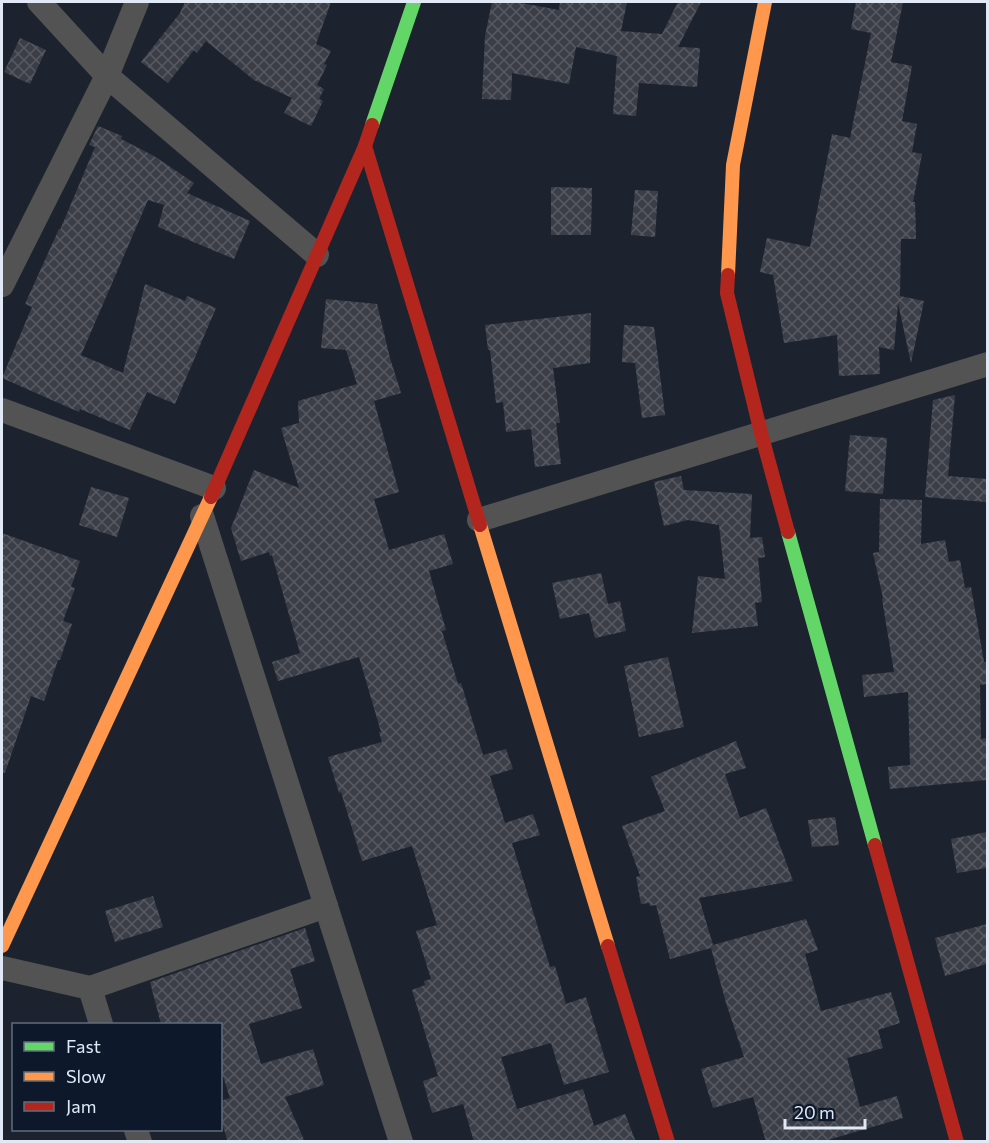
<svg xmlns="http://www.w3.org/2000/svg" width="989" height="1143" font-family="Commissioner,sans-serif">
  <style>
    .building { fill: url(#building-cross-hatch) }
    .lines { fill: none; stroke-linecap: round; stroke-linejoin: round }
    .street { stroke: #525352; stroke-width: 24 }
    .fast { stroke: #63d668; stroke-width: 14 }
    .slow { stroke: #ff974d; stroke-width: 14 }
    .jam { stroke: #b3261e; stroke-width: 14 }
  </style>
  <defs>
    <pattern id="building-cross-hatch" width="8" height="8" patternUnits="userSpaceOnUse" patternTransform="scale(1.5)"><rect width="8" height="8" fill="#3b3e47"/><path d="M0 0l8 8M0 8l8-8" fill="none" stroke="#575a62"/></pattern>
  </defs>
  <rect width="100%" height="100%" fill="#1d232e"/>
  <g class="building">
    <polygon points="185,2 331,2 316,44 331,51 324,64 327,65 317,85 324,89 319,99 323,101 311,126 284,113 292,98 254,80 206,41 197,53 194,50 168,83 141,62 180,13"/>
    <polygon points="492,2 516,2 559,10 560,2 627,2 621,31 662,34 678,2 701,2 678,47 700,48 697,87 639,83 636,116 613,114 617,56 576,47 569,84 512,73 511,100 482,99 485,36"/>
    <polygon points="856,2 903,2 891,62 912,66 902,121 917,124 912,152 922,154 913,202 915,202 916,239 901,239 900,296 924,301 911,363 898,303 894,350 879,347 880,374 839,376 837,335 784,343 773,275 760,272 767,238 810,247 832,134 850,138 871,33 851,29"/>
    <polygon points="20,38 46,50 30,84 4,72"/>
    <polygon points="98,126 122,136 121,139 154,156 194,183 187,193 250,221 234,259 158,227 164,205 148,200 81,355 123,373 145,284 185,301 187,296 216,308 175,404 147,392 130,430 80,409 79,412 2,378 32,307 25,304 59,229 60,230 95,147 89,145"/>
    <polygon points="551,187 592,188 591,235 551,235"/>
    <polygon points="635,190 658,191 655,237 631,235"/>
    <polygon points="326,299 377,304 390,358 401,393 374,401 399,492 374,499 389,550 444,534 453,564 429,571 446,630 442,631 458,684 461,683 483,755 506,749 513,769 490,776 505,823 533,814 540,835 512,843 550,967 555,966 566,1004 586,997 609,1072 564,1085 551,1043 501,1057 517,1109 583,1089 594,1126 625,1114 636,1142 474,1142 463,1104 432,1113 423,1081 438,1076 412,990 425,985 424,981 431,979 416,931 437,925 412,846 362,861 341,792 339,793 328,757 382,742 379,732 381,732 359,657 278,681 272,662 300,653 272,555 270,556 269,552 241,561 231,528 254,470 299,488 281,428 299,423 298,401 357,384 346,350 321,348"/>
    <polygon points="591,313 590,363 553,368 560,423 556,423 561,464 535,467 531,429 506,432 503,402 496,403 490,350 488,350 485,325"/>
    <polygon points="624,325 654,327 665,415 642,418 635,363 622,362"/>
    <polygon points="955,395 948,476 987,479 986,502 925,497 933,400"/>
    <polygon points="850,435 887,438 883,494 845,491"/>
    <polygon points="681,476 684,490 752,494 750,538 762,537 765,557 758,558 762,602 755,603 758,626 692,633 698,576 725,579 719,525 688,520 664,526 654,482"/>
    <polygon points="91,487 129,498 117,537 79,525"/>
    <polygon points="880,499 922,500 921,544 945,540 949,562 960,560 965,588 971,587 984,662 987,662 987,684 980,685 981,739 987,738 987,780 890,789 888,767 910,765 908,692 864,697 862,675 894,672 882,599 883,598 873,553 879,552"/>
    <polygon points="2,533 80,561 71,587 75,588 63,621 72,624 60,660 58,660 44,701 31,696 5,773 2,772"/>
    <polygon points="601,573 608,604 620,601 626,631 595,638 589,613 560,619 552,583"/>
    <polygon points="668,657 684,727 639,737 624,666"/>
    <polygon points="736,741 746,768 725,774 740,818 766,808 793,881 699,898 713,945 806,919 818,950 805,954 821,1011 891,992 900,1023 878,1030 883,1048 847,1058 860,1107 897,1096 903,1118 821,1142 766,1142 753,1097 713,1108 701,1069 744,1057 726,1003 711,948 670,959 656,905 650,906 649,903 641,904 636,877 640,876 622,826 665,811 651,777"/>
    <polygon points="835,817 839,845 812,847 808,820"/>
    <polygon points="987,832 987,868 957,873 951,839"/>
    <polygon points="153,896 163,927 115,942 105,911"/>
    <polygon points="987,924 987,964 945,976 935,938"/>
    <polygon points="305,928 315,961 290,969 302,1008 249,1024 261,1064 313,1049 324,1085 285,1097 305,1142 228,1142 220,1117 220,1101 230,1098 220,1067 220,1024 161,1024 150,982"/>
  </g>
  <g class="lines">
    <g class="street">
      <polyline points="39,2 107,76 317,255"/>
      <polyline points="2,285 107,76 137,2"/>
      <polyline points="2,410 214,488"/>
      <polyline points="202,516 401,1142"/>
      <polyline points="479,520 988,364"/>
      <polyline points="2,968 90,988 326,906"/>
      <polyline points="90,988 101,1024"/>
      <polyline points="136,1130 140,1142"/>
    </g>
    <g class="fast">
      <polyline points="372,125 414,2"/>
      <polyline points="788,532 875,845"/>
    </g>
    <g class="slow">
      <polyline points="728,275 733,165 765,2"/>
      <polyline points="480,525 608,946"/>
      <polyline points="2,946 211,497"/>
    </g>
    <g class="jam">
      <polyline points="365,146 480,525"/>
      <polyline points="728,275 727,293 761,433 788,532"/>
      <polyline points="211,497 365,146 372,125"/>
      <polyline points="875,845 957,1142"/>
      <polyline points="608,946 668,1142"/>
    </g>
  </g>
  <rect width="989" height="1143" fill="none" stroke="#e1e9f6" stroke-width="6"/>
  <rect x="12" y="1023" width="210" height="108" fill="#0d192b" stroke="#626c7c" stroke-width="1.5"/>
  <rect x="24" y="1042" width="30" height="9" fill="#63d668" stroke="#626c7c" stroke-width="1.5"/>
  <text x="66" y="1053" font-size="18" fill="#e1e9f6">Fast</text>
  <rect x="24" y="1072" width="30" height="9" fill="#ff974d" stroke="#626c7c" stroke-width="1.5"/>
  <text x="66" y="1083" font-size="18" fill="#e1e9f6">Slow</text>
  <rect x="24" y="1102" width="30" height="9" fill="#b3261e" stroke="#626c7c" stroke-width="1.5"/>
  <text x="66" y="1113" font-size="18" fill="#e1e9f6">Jam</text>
  <path d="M785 1119v9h80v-9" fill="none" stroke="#e1e9f6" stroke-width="3"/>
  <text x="794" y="1119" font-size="18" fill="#e1e9f6" stroke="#0d192b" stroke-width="4.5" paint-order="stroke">20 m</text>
</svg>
